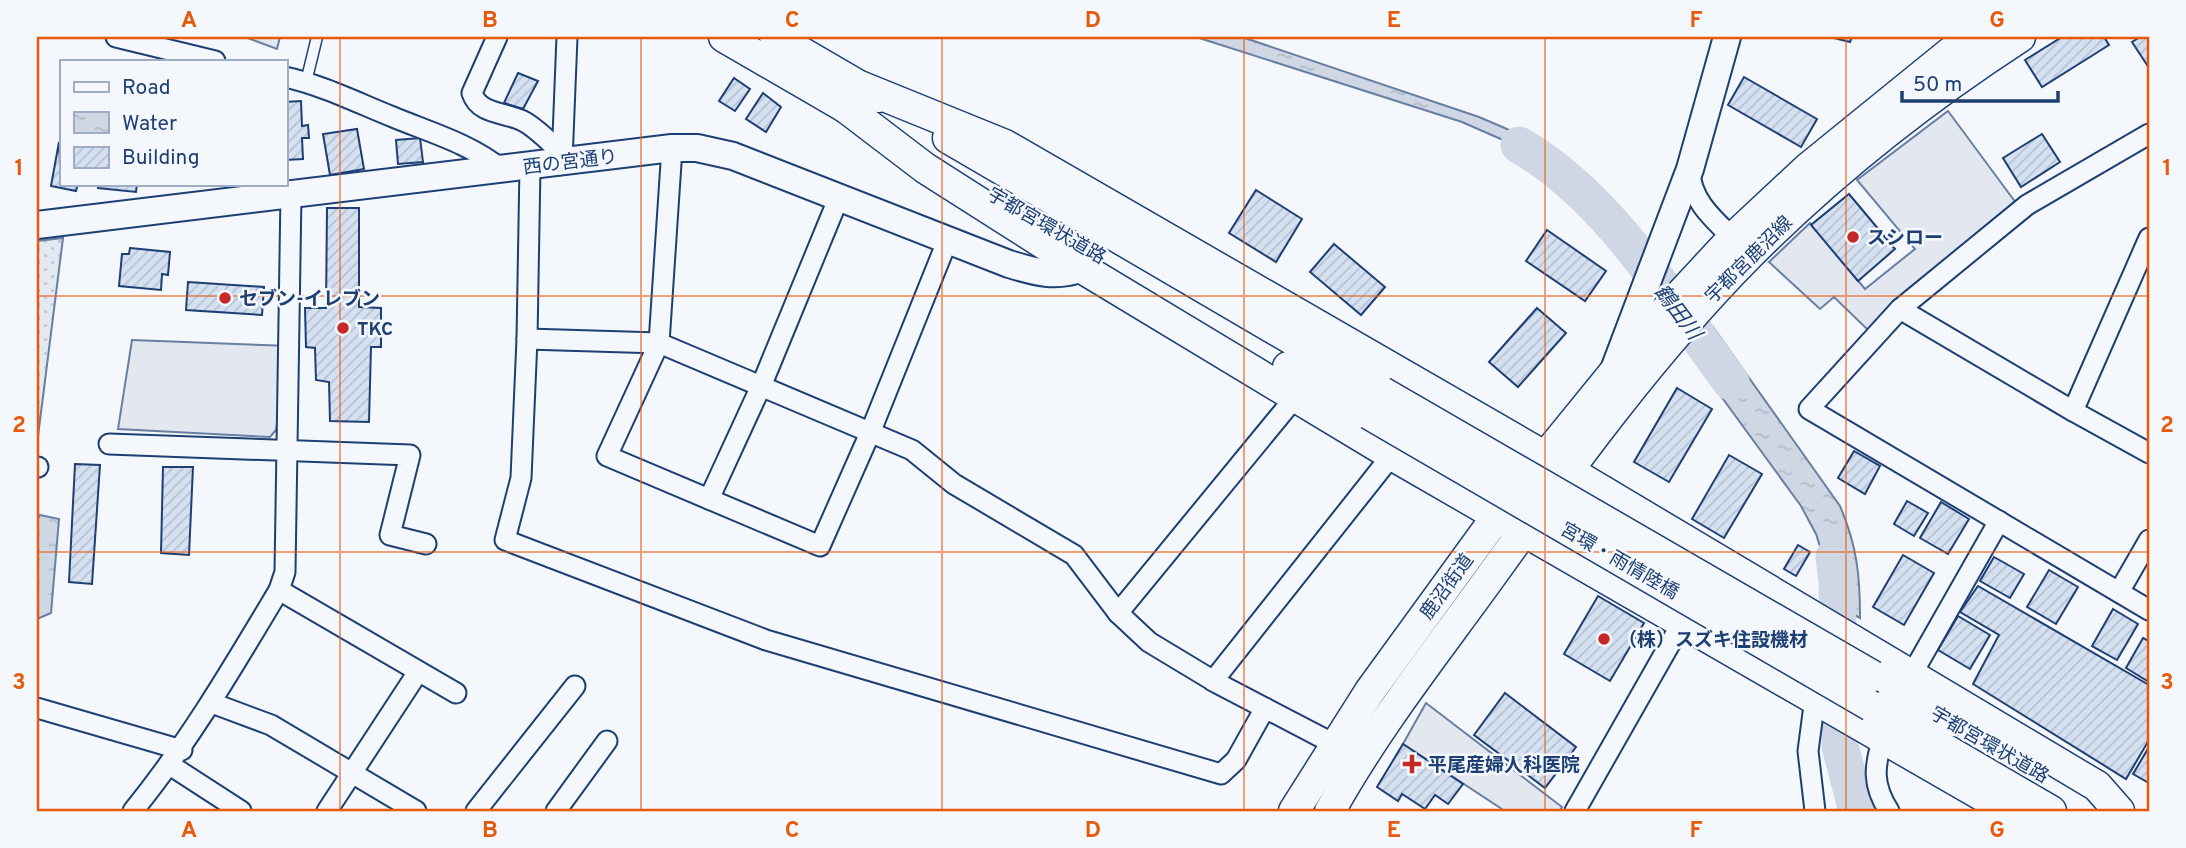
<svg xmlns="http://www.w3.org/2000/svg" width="2186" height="848" font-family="Overpass,'Noto Sans JP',sans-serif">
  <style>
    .garden { fill: url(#garden-dots); stroke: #687fa3; stroke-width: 2 }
    .parking { fill: #e3e8f0; stroke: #687fa3; stroke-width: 2 }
    .water { fill: url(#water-ripples); stroke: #687fa3; stroke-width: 2 }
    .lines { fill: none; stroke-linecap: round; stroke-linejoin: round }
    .river { stroke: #cfd7e4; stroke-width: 37 }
    .building { fill: url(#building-hatch); stroke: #1d3f73; stroke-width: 2 }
    .lane-casing { stroke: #1d3f73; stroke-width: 13 }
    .street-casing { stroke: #1d3f73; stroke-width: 23 }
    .secondary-casing { stroke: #1d3f73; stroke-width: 30 }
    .primary-casing { stroke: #1d3f73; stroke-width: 33 }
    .lane { stroke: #f4f7fb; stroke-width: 10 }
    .street { stroke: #f4f7fb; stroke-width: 19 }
    .secondary { stroke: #f4f7fb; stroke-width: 26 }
    .primary { stroke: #f4f7fb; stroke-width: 30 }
    .primary-bridge-casing { stroke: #1d3f73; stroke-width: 33; stroke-linecap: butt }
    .primary-bridge { stroke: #f4f7fb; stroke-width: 30 }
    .grid { fill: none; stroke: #e8590c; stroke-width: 2; stroke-opacity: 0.55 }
    .poi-dot { fill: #c62828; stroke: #f4f7fb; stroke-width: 2.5 }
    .labels { text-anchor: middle; stroke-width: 5; stroke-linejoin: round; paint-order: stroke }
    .street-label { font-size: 19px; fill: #1d3f73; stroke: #f4f7fb }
    .poi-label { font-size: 19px; font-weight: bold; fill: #1d3f73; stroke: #f4f7fb; text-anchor: start }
    .water-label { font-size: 21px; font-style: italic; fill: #1d3f73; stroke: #f4f7fb }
    .neatline { fill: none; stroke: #e8590c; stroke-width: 2.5 }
    .grid-label { font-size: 23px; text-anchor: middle; font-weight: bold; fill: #e8590c }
  </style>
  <defs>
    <pattern id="garden-dots" width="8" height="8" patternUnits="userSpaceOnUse" patternTransform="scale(1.75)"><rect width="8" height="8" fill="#e3e9f0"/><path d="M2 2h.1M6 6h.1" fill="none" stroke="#c2c9d1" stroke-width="1.8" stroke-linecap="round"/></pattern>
    <pattern id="water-ripples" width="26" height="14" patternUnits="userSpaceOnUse" patternTransform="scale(1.75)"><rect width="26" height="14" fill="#cfd7e4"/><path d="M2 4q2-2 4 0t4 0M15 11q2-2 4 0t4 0" fill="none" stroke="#b1bac7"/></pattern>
    <pattern id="building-hatch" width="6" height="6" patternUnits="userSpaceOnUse" patternTransform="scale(1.75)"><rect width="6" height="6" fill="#d5e0f0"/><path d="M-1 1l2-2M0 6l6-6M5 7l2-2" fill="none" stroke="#b6c1d1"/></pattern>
  </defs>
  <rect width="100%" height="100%" fill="#f4f7fb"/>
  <polygon class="garden" points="63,238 37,444 37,241"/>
  <g class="parking">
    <polygon points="245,37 280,37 277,49"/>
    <polygon points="1948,111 2019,207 1868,330 1834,297 1820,309 1769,262 1810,223 1865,289 1915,249 1857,180"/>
    <polygon points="132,340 290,346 276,430 270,437 118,429"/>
    <polygon points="1426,703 1562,807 1560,811 1505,811 1403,744"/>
  </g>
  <g class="water">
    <polygon points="1196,37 1242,37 1479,117 1521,135 1568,167 1605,202 1644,246 1635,266 1597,206 1547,163 1519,147 1462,122"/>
    <path d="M1713 327 1840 506C1857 546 1860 575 1860 618L1829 601 1824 559 1816 534 1801 506 1691 355Z"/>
    <polygon points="40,515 59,519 51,613 37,619 37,520"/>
    <polygon points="1826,729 1857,746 1859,781 1872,811 1845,811 1834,784"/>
  </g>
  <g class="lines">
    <g class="river">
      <path d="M1519 145C1610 197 1669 300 1731 382"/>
      <polyline points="1834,557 1837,582 1840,746 1857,811"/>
    </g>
  </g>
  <g class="building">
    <polygon points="1830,37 1852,37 1850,42"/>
    <polygon points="2062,37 2104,37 2109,45 2042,87 2025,60"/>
    <polygon points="2140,37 2149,37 2149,68 2132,42"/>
    <polygon points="518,73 538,81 523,109 504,103"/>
    <polygon points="1744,77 1817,119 1801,147 1728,105"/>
    <polygon points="734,78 750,89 735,111 719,101"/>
    <polygon points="763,93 781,107 766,132 746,119"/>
    <polygon points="301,101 302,126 308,125 309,138 302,138 303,159 285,160 285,102"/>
    <polygon points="357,129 364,169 330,175 323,134"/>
    <polygon points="2042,134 2060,162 2021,187 2003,158"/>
    <polygon points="420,138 423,162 398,164 396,140"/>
    <polygon points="59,142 61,184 78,184 76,191 51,186"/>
    <polygon points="98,184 137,184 136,192 98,188"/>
    <polygon points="1256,190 1302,219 1276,262 1229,233"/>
    <polygon points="1849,194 1895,249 1858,281 1811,225"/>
    <polygon points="327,208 359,208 359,307 381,308 381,347 371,347 369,422 330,421 329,382 316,380 315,348 306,347 305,308 326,308"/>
    <polygon points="1547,230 1606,271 1585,301 1526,261"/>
    <polygon points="1334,244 1385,287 1361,315 1310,272"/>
    <polygon points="130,248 170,252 168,275 162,274 161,290 119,286 122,254 129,254"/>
    <polygon points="188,282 264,287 262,315 186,310"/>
    <polygon points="1537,308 1566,333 1518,387 1489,362"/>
    <polygon points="1677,388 1712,409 1669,482 1634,462"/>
    <polygon points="1854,451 1880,466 1865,494 1838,478"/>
    <polygon points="1729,455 1762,474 1724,538 1692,519"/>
    <polygon points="75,464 100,465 92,584 69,582"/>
    <polygon points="163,467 193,467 189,555 161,553"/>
    <polygon points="1907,501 1928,513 1914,536 1894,524"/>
    <polygon points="1941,502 1969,519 1948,554 1920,538"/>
    <polygon points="1798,545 1810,552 1796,576 1784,569"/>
    <polygon points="1903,555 1934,573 1904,625 1873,607"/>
    <polygon points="1994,557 2024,574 2010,598 1980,581"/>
    <polygon points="2049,570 2078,587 2056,624 2027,607"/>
    <polygon points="1978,586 2149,685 2149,740 2126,779 1973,684 1999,635 1960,612"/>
    <polygon points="1598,596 1644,623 1610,681 1564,654"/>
    <polygon points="2113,609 2138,624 2117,660 2092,646"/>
    <polygon points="1958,616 1990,635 1970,669 1938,650"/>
    <polygon points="2143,638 2149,641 2149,682 2126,668"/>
    <polygon points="1505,693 1576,747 1545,788 1474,735"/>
    <polygon points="1403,744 1463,784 1448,804 1435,795 1425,809 1402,794 1398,801 1377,787"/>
    <polygon points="2149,747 2149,783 2133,774"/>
  </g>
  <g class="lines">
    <g class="lane-casing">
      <polyline id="lane" points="306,82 317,37"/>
    </g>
    <g class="street-casing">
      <g id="street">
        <polyline points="116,37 215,61"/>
        <path d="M497 37 472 93C479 115 506 112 523 121 537 128 550 143 562 153"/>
        <path d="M285 77C322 85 358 103 393 117 429 132 471 144 501 169"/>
        <polyline points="672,148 659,343 607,456 820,546 870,433 948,239"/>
        <polyline points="562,161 567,37"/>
        <polyline points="530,166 527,339 521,478 505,540 766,640 1221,774 1236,760 1265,708"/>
        <path d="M1690 170C1690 202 1718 223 1739 244"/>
        <polyline points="2149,238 2073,411 2149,453"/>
        <polyline points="1900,309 1809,409 2149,610"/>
        <polyline points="527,339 659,343 912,450 954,484 1074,555 1118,613 1149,642 1217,683 1334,744"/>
        <polyline points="2073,411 1900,309 2027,205 2149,134"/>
        <polyline points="109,444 410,455 390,535 426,544"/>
        <polyline points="37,467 38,467"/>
        <polyline points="709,499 762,384 839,197"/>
        <polyline points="279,590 456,693"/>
        <polyline points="2119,592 2149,540"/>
        <polyline points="1118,613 1297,395"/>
        <polyline points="1912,674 1999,521"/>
        <polyline points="1213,681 1392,455"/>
        <polyline points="212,703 271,725 416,811"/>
        <polyline points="37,708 182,750"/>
        <path d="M1883 738C1874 766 1872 785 1889 811"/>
        <polyline points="170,765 241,811"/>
        <path d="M133 811C189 742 233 667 279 590L285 572 291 194"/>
        <polyline points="327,811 418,672"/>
        <polyline points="476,811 575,686"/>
        <polyline points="556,811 607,741"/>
        <polyline points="1575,811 1683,621"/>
        <polyline points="1815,811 1808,751 1815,698"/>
      </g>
    </g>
    <g class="secondary-casing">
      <g id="secondary">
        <path d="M37 225 672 148H697L733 156 1009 264C1035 272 1056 278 1082 268"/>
        <polyline points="1615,367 1690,169 1727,37"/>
      </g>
    </g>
    <g class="primary-casing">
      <g id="primary">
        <polyline points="724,37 862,117"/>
        <polyline points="775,37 878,97"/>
        <polyline points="862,87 1005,145 1544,456 2097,786 2119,811"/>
        <polyline points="845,107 925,168 1082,268 1392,455 2009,811"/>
        <polyline points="948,138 1382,392"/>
        <polyline points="1288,367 1369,414"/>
        <polyline points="1873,676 1951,721"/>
        <polyline points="1871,706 2051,811"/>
        <polyline points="1294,811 1370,691 1498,515 1656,321 1733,238 1808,168 1951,52 1975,37"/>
        <path d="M1330 811C1377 726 1438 650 1494 572 1573 462 1654 351 1749 255 1831 173 1923 100 2020 37"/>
      </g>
    </g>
    <use href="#lane" class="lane"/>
    <use href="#street" class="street"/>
    <use href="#secondary" class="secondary"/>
    <use href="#primary" class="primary"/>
    <g class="primary-bridge-casing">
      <g id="primary-bridge">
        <polyline points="1382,392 1873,676"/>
        <polyline points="1369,414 1871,706"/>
      </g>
    </g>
    <use href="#primary-bridge" class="primary-bridge"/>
  </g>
  <path class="grid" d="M340 37V811M641 37V811M942 37V811M1244 37V811M1545 37V811M1846 37V811M37 296H2149M37 552H2149"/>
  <g class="poi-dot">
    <circle cx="1853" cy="237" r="7"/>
    <circle cx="225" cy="298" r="7"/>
    <circle cx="343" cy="328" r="7"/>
    <circle cx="1604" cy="639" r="7"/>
    <path d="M1408.5 753.5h7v7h7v7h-7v7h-7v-7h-7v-7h7z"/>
  </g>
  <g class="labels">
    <g class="street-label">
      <text transform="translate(570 161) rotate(-7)" y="7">西の宮通り</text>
      <text transform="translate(1047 225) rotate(30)" y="7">宇都宮環状道路</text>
      <text transform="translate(1748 259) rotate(-45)" y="7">宇都宮鹿沼線</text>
      <text transform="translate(1620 560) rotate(30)" y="7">宮環・雨情陸橋</text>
      <text transform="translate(1446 586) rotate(-54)" y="7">鹿沼街道</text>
      <text transform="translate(1990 744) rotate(30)" y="7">宇都宮環状道路</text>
    </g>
    <g class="poi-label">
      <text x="1867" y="244">スシロー</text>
      <text x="239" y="305">セブン-イレブン</text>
      <text x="357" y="335">TKC</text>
      <text x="1618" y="646">（株）スズキ住設機材</text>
      <text x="1428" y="771">平尾産婦人科医院</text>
    </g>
    <g class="water-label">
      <text transform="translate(1678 312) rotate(53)" y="7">鶴田川</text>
    </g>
  </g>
  <rect width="2186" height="848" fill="none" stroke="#f4f7fb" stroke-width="77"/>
  <rect x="60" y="60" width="228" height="126" fill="#f4f7fb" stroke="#9eadc5" stroke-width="2"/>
  <rect x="74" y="82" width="35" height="10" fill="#f4f7fb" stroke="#9eadc5" stroke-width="2"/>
  <text x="122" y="94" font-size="21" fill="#1d3f73">Road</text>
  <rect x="74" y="112" width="35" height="21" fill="url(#water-ripples)" stroke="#9eadc5" stroke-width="2"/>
  <text x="122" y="130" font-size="21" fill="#1d3f73">Water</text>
  <rect x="74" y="147" width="35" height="21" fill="url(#building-hatch)" stroke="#9eadc5" stroke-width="2"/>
  <text x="122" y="164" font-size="21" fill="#1d3f73">Building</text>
  <path d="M1902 91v10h156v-10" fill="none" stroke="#1d3f73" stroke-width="3.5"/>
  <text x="1913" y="91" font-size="21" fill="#1d3f73" stroke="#f4f7fb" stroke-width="5" paint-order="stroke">50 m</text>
  <rect x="38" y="38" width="2110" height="772" class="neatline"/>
  <g class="grid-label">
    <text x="189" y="27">A</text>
    <text x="490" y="27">B</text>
    <text x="792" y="27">C</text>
    <text x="1093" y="27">D</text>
    <text x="1394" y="27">E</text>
    <text x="1696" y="27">F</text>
    <text x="1997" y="27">G</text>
    <text x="19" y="175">1</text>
    <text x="2167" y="175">1</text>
    <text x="19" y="432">2</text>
    <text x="2167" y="432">2</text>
    <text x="19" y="689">3</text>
    <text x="2167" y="689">3</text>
    <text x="189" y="837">A</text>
    <text x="490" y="837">B</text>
    <text x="792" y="837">C</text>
    <text x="1093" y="837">D</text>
    <text x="1394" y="837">E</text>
    <text x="1696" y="837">F</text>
    <text x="1997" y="837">G</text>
  </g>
</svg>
